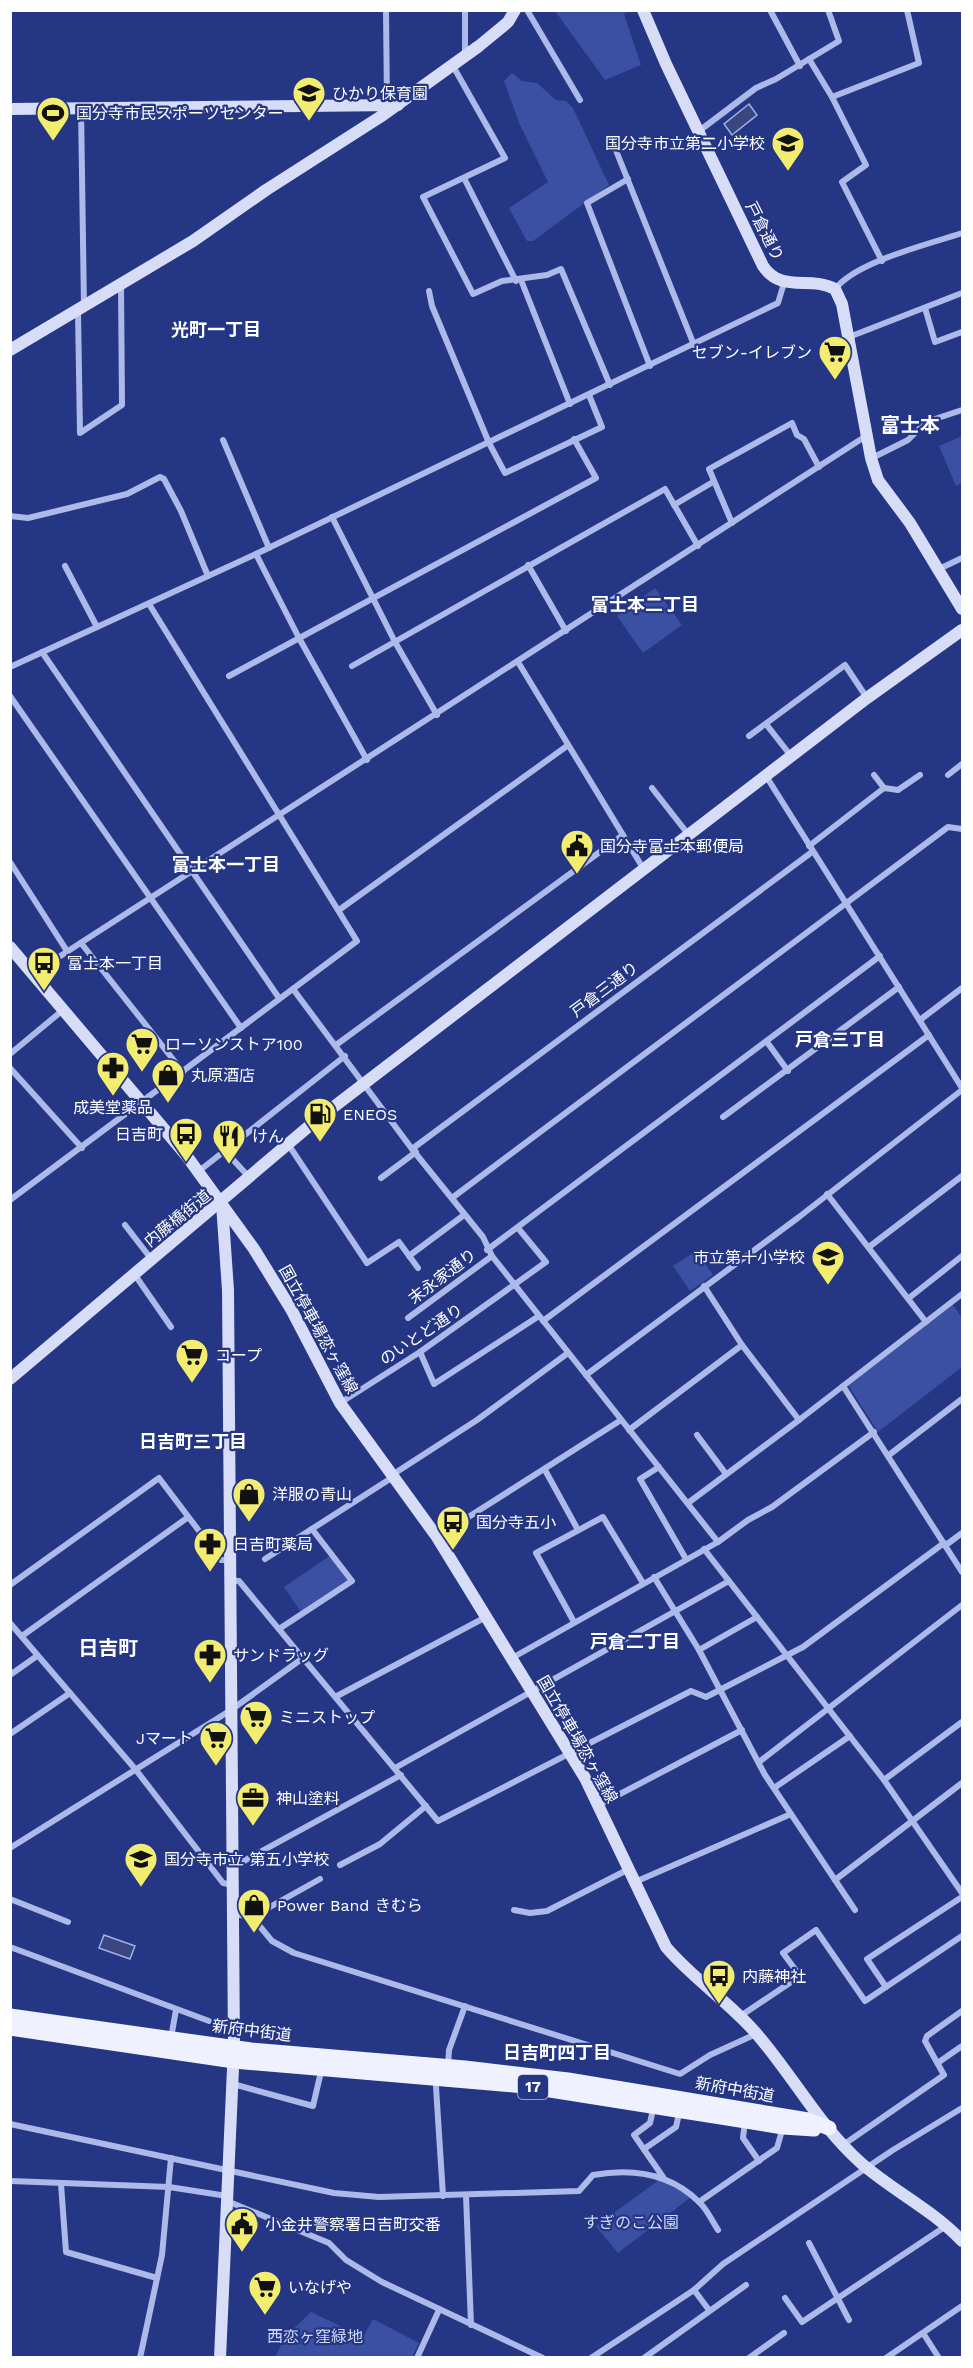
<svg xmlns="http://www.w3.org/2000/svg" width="973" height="2368" font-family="'Work Sans','Noto Sans JP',sans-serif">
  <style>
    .green { fill: #3b50a2 }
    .water { fill: #394680; stroke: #a1b0e9; stroke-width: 1.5 }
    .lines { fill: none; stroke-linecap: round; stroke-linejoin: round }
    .street { stroke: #adb9e8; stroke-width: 6 }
    .secondary { stroke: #d7ddf7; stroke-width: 12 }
    .primary { stroke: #eff1fe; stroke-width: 15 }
    .labels { text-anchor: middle; stroke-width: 4.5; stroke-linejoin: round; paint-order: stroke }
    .shield { fill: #243684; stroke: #bdc3da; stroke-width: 1.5 }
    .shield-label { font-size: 15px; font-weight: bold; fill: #fff }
    .poi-label { font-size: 16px; fill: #fff; stroke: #243684; text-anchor: start }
    .street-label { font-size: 16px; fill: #fff; stroke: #243684 }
    .park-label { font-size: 16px; fill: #d0d8f6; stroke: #243684 }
    .neighbourhood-label { font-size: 18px; font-weight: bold; fill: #fff; stroke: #243684 }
    .quarter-label { font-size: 20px; font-weight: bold; fill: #fff; stroke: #243684 }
  </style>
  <rect width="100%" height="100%" fill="#243684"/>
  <g class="green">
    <polygon points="555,11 628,11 624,14 641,65 605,80"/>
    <polygon points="512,73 522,81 537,83 556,100 566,101 573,108 609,185 533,241 527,241 509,208 548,182 519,123 504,81"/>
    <polygon points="962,436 962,483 956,486 939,446"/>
    <polygon points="655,588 682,625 643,653 617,616"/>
    <polygon points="696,1251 713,1275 690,1291 673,1266"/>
    <polygon points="953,1305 962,1318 962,1367 878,1432 848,1385"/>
    <polygon points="331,1555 349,1580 301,1612 284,1587"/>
    <polygon points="663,2177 691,2197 618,2253 596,2226"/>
    <polygon points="311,2312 363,2337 373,2319 419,2343 412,2357 275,2357 285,2337"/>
  </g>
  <g class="water">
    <polygon points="749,104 757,115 732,135 724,124"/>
    <polygon points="104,1935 135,1946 130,1959 99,1948"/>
  </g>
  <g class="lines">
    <g class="street">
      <polyline points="386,10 387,105"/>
      <polyline points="465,10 465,55"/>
      <polyline points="527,10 580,100"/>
      <polyline points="770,10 800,66"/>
      <polyline points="809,59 832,97 866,165 842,182 882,261"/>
      <polyline points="453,66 505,158 423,197 473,294 502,281 547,275 561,269 610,385"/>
      <polyline points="832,97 919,63 907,10"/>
      <polyline points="81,108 84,307"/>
      <polyline points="699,131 756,88 776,79 839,41 828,10"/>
      <polyline points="615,148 694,345"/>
      <polyline points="464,178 516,281"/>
      <polyline points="628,179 587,203 650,366"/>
      <polyline points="521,280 570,404"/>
      <path d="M835 289C857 261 927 245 962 233"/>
      <polyline points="429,291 432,306 489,443 505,473 602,427 589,395"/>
      <polyline points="925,308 935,342 962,332"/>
      <polyline points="78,311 80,433 122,405 121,285"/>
      <polyline points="849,337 962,293"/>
      <polyline points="223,440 269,548"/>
      <polyline points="872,458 908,440 926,422 962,410"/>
      <polyline points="674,505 713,482"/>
      <polyline points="10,516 28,518 127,494 160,477 164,479 181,511 208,576"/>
      <polyline points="332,517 395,642 437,715"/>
      <polyline points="732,523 709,469 792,423 797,435 804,439 819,467"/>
      <polyline points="256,554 299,638 367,760"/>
      <polyline points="528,565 566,631"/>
      <polyline points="65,566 97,627"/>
      <polyline points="939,569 962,558"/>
      <polyline points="42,652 279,998"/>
      <polyline points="518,662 643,868"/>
      <polyline points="352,666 665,489 698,546"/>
      <polyline points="10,667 256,554 778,303 784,283"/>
      <polyline points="229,676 596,478 574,439"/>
      <polyline points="10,696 241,1028"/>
      <polyline points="766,724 791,756"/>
      <polyline points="749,736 845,665 867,698"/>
      <polyline points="874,775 884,788"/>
      <polyline points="948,775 962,764"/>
      <polyline points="766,776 962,1088"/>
      <polyline points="652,788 688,834"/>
      <polyline points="809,846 884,788 898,790 920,775"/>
      <polyline points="10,862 67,951"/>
      <polyline points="339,910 567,746"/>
      <polyline points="81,943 183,1072"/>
      <polyline points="34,973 866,436"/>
      <polyline points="293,989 412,1149 483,1237 492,1256 718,1542"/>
      <polyline points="920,1020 962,988"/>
      <polyline points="767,1042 788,1071"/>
      <polyline points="336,1045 623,835"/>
      <polyline points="10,1054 63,1010"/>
      <polyline points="10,1068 82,1148"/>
      <polyline points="723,1117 899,987"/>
      <polyline points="288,1144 367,1263 399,1242 418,1268"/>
      <polyline points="412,1149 812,852"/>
      <polyline points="225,1151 249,1177"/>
      <polyline points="199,1171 345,1056"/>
      <polyline points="381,1178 416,1152"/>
      <polyline points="827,1194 926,1322"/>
      <polyline points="452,1198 948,827 962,829"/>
      <polyline points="10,1200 357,941 149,604"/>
      <polyline points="125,1225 152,1260"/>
      <polyline points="869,1247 962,1176"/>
      <polyline points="487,1250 880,956"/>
      <polyline points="409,1256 464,1215"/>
      <polyline points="135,1275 171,1327"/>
      <polyline points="704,1286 742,1345 799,1420 962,1294"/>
      <polyline points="909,1298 962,1256"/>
      <polyline points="408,1318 492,1256"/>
      <polyline points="543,1321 929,1035"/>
      <polyline points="420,1352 434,1384 539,1316"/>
      <polyline points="586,1375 799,1217 962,1090"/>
      <polyline points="843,1386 962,1572"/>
      <polyline points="340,1403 420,1352 546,1262 518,1228"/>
      <polyline points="629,1430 742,1345"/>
      <polyline points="697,1435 726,1474"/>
      <polyline points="889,1455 962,1399"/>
      <polyline points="659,1467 640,1479 686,1559"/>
      <polyline points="545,1470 578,1530"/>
      <polyline points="392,1475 477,1420 568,1353"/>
      <polyline points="688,1503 799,1420"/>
      <polyline points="437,1537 621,1420"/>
      <polyline points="946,1545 962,1533"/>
      <polyline points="704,1549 884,1780 962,1893"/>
      <polyline points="265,1559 393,1477"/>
      <polyline points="654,1577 699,1650 765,1775 855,1910"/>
      <polyline points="230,1580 239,1581 438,1821 691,1691 706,1697 803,1647 944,1543"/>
      <polyline points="10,1585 159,1478 221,1560 230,1560"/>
      <polyline points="574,1622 536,1553 603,1517 643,1583"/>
      <polyline points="10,1623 136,1770 223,1883 233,1885"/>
      <polyline points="279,1629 352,1581 312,1529"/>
      <polyline points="22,1636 187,1518"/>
      <polyline points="699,1650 757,1617"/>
      <polyline points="512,1658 718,1542 748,1520 772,1507 874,1432"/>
      <polyline points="10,1675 37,1656"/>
      <polyline points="337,1696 486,1617"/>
      <polyline points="10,1734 70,1693"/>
      <polyline points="759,1762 962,1605"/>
      <polyline points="395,1768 729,1581"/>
      <polyline points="884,1780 962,1722"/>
      <polyline points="774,1788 850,1736"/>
      <polyline points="599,1805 742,1730"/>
      <polyline points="10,1848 231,1710 303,1658"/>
      <polyline points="233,1863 242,1862 401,1775"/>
      <polyline points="340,1865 380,1844 426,1806"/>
      <polyline points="835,1880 962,1783"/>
      <polyline points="635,1882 791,1814"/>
      <polyline points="10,1899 68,1922"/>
      <polyline points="514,1910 530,1913 547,1911 629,1869"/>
      <polyline points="234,1914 252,1917 272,1941 294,1953 680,2074 710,2055 756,2034"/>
      <polyline points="252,1917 320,1879"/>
      <polyline points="10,1947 209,2021"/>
      <polyline points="886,1987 867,1959 962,1897"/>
      <polyline points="739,2017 800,1976 783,1953 816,1930 865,2001 962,1936"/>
      <polyline points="171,2038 176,2010"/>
      <polyline points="939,2062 962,2046"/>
      <polyline points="448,2066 449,2050 465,2006"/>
      <polyline points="233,2084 313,2106 320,2076"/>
      <polyline points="436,2087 443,2196"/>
      <polyline points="652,2114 650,2123 634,2135 663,2177"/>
      <polyline points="745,2121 743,2138 759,2161"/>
      <path d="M10 2124 334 2193 379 2197 579 2191 593 2175C633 2168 670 2173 699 2202 707 2209 712 2221 718 2230"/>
      <polyline points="843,2145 944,2075 925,2041 927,2036 962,2011"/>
      <polyline points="644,2149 676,2127 678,2118"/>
      <polyline points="10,2181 169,2187 227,2196"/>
      <polyline points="61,2184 66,2252 157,2278"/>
      <polyline points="466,2195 471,2325"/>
      <polyline points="227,2201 329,2243 346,2260 382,2282 543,2358"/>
      <polyline points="699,2202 777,2148 783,2127"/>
      <polyline points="809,2243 849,2320"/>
      <polyline points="694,2290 709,2310"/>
      <polyline points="785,2298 802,2322 946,2226"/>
      <polyline points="923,2333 939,2358"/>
      <polyline points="140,2358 162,2255 171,2158"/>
      <polyline points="417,2358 439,2310"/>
      <polyline points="591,2358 694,2290 723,2264 893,2150 962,2108"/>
      <polyline points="644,2358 746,2285"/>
      <polyline points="749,2358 784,2333"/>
      <polyline points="886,2358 962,2306"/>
    </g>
    <g class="secondary">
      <path d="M643 10 666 64 763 266C782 294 809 275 835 289L842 304 871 458 878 480 910 523 962 609"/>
      <polyline points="10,109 398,105"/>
      <polyline points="10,350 193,241 266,190 380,117 479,46 508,22 515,10"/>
      <path d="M10 947 186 1155 254 1249 291 1309 340 1403 437 1537 585 1778 666 1947C693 1979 728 2001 755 2032 792 2074 819 2126 861 2163 893 2191 933 2210 962 2241"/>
      <polyline points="10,1379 314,1122 867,698 962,630"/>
      <polyline points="220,2358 234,2046 228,1290 222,1204"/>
    </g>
    <g class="primary">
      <polyline points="10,2016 251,2050 465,2068 568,2080 808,2120 829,2128"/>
      <polyline points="10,2028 234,2061 525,2086 783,2127 814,2129"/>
    </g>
  </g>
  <defs>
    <g id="school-pin" transform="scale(1.725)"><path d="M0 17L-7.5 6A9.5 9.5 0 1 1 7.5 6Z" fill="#f2ed70" stroke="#243684"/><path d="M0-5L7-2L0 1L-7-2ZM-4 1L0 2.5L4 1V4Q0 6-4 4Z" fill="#111"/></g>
    <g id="stadium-pin" transform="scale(1.725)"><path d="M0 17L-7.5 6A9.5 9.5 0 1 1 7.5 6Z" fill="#f2ed70" stroke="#243684"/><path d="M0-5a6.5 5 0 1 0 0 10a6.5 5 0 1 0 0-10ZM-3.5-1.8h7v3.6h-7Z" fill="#111"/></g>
    <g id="supermarket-pin" transform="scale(1.725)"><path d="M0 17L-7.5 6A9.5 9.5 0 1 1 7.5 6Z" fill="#f2ed70" stroke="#243684"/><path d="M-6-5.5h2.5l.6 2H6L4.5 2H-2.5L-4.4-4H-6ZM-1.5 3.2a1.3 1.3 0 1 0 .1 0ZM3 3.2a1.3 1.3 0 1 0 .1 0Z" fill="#111"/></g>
    <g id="civic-pin" transform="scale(1.725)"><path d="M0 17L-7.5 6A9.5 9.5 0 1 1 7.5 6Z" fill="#f2ed70" stroke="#243684"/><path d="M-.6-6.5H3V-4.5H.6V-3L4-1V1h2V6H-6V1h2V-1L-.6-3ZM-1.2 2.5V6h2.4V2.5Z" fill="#111"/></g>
    <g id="bus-pin" transform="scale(1.725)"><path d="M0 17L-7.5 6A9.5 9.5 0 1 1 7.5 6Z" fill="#f2ed70" stroke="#243684"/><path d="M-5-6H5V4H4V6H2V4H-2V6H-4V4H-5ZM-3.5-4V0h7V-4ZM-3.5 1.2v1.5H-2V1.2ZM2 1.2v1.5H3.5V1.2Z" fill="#111"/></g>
    <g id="pharmacy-pin" transform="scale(1.725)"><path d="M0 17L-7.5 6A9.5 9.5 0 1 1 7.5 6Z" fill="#f2ed70" stroke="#243684"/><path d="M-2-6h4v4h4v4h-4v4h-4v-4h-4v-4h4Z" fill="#111"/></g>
    <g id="shop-pin" transform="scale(1.725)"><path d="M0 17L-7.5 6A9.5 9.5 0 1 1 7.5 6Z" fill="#f2ed70" stroke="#243684"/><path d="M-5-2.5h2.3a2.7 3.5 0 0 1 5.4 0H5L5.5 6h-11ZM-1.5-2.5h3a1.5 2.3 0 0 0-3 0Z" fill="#111"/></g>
    <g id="fuel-pin" transform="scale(1.725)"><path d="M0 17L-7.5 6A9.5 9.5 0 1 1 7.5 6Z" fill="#f2ed70" stroke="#243684"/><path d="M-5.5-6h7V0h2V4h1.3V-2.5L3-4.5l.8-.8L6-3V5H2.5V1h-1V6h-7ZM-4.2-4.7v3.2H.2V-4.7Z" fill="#111"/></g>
    <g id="restaurant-pin" transform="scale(1.725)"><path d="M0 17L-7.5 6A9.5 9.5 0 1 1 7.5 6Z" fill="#f2ed70" stroke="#243684"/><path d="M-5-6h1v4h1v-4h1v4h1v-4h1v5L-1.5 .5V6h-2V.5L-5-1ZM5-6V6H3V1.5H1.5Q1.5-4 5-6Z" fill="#111"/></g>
    <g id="office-pin" transform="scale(1.725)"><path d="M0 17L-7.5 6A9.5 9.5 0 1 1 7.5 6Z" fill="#f2ed70" stroke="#243684"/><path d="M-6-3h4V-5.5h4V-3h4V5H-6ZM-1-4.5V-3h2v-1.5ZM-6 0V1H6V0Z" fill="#111"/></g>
  </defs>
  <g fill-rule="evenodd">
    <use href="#school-pin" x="309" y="93"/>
    <use href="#stadium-pin" x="53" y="113"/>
    <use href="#school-pin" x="788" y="143"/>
    <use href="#supermarket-pin" x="835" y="352"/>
    <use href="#civic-pin" x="577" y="846"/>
    <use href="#bus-pin" x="44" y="963"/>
    <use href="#supermarket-pin" x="142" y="1044"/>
    <use href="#pharmacy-pin" x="113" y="1068"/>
    <use href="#shop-pin" x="168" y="1075"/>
    <use href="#fuel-pin" x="320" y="1114"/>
    <use href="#bus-pin" x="186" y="1134"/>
    <use href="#restaurant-pin" x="229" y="1136"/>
    <use href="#school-pin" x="828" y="1257"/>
    <use href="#supermarket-pin" x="192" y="1355"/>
    <use href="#shop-pin" x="249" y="1494"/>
    <use href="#bus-pin" x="453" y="1522"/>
    <use href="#pharmacy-pin" x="210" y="1544"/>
    <use href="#pharmacy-pin" x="210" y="1655"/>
    <use href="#supermarket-pin" x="256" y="1717"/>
    <use href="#supermarket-pin" x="216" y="1738"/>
    <use href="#office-pin" x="253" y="1798"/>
    <use href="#school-pin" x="141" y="1859"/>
    <use href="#shop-pin" x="254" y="1905"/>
    <use href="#bus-pin" x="719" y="1976"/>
    <use href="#civic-pin" x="242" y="2224"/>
    <use href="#supermarket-pin" x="265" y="2287"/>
  </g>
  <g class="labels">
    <rect class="shield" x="518" y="2075" width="30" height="24" rx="4.5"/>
    <g class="shield-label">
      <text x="533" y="2092">17</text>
    </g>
    <g class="poi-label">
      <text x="332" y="99">ひかり保育園</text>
      <text x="76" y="119">国分寺市民スポーツセンター</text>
      <text x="765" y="149" text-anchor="end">国分寺市立第二小学校</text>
      <text x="812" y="358" text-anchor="end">セブン-イレブン</text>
      <text x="600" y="852">国分寺富士本郵便局</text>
      <text x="67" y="969">富士本一丁目</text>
      <text x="165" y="1050">ローソンストア100</text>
      <text x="191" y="1081">丸原酒店</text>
      <text x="113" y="1113" text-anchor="middle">成美堂薬品</text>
      <text x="343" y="1120">ENEOS</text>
      <text x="163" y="1140" text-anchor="end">日吉町</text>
      <text x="252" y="1142">けん</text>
      <text x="805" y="1263" text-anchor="end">市立第十小学校</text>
      <text x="215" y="1361">コープ</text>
      <text x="272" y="1500">洋服の青山</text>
      <text x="476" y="1528">国分寺五小</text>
      <text x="233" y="1550">日吉町薬局</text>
      <text x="233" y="1661">サンドラッグ</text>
      <text x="279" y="1723">ミニストップ</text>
      <text x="193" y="1744" text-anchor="end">Jマート</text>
      <text x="276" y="1804">神山塗料</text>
      <text x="164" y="1865">国分寺市立 第五小学校</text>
      <text x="277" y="1911">Power Band きむら</text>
      <text x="742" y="1982">内藤神社</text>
      <text x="265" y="2230">小金井警察署日吉町交番</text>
      <text x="288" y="2293">いなげや</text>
    </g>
    <g class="street-label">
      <text transform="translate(765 231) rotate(63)" y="6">戸倉通り</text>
      <text transform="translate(604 989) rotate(-37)" y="6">戸倉三通り</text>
      <text transform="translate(177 1218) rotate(-39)" y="6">内藤橋街道</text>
      <text transform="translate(442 1276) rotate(-37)" y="6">末永家通り</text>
      <text transform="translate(319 1329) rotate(61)" y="6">国立停車場恋ヶ窪線</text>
      <text transform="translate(421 1334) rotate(-34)" y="6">のいとど通り</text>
      <text transform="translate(578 1739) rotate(60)" y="6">国立停車場恋ヶ窪線</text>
      <text transform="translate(252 2030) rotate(7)" y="6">新府中街道</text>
      <text transform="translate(735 2089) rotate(10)" y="6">新府中街道</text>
    </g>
    <g class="park-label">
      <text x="631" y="2228">すぎのこ公園</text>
      <text x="315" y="2342">西恋ヶ窪緑地</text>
    </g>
    <g class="neighbourhood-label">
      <text x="216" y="336">光町一丁目</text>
      <text x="645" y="611">富士本二丁目</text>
      <text x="226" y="871">富士本一丁目</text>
      <text x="840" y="1046">戸倉三丁目</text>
      <text x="193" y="1448">日吉町三丁目</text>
      <text x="635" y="1648">戸倉二丁目</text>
      <text x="557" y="2059">日吉町四丁目</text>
    </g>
    <g class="quarter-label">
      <text x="910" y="432">富士本</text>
      <text x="108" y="1655">日吉町</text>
    </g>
  </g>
  <rect width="973" height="2368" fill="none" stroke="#ffffff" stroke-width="24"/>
</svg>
